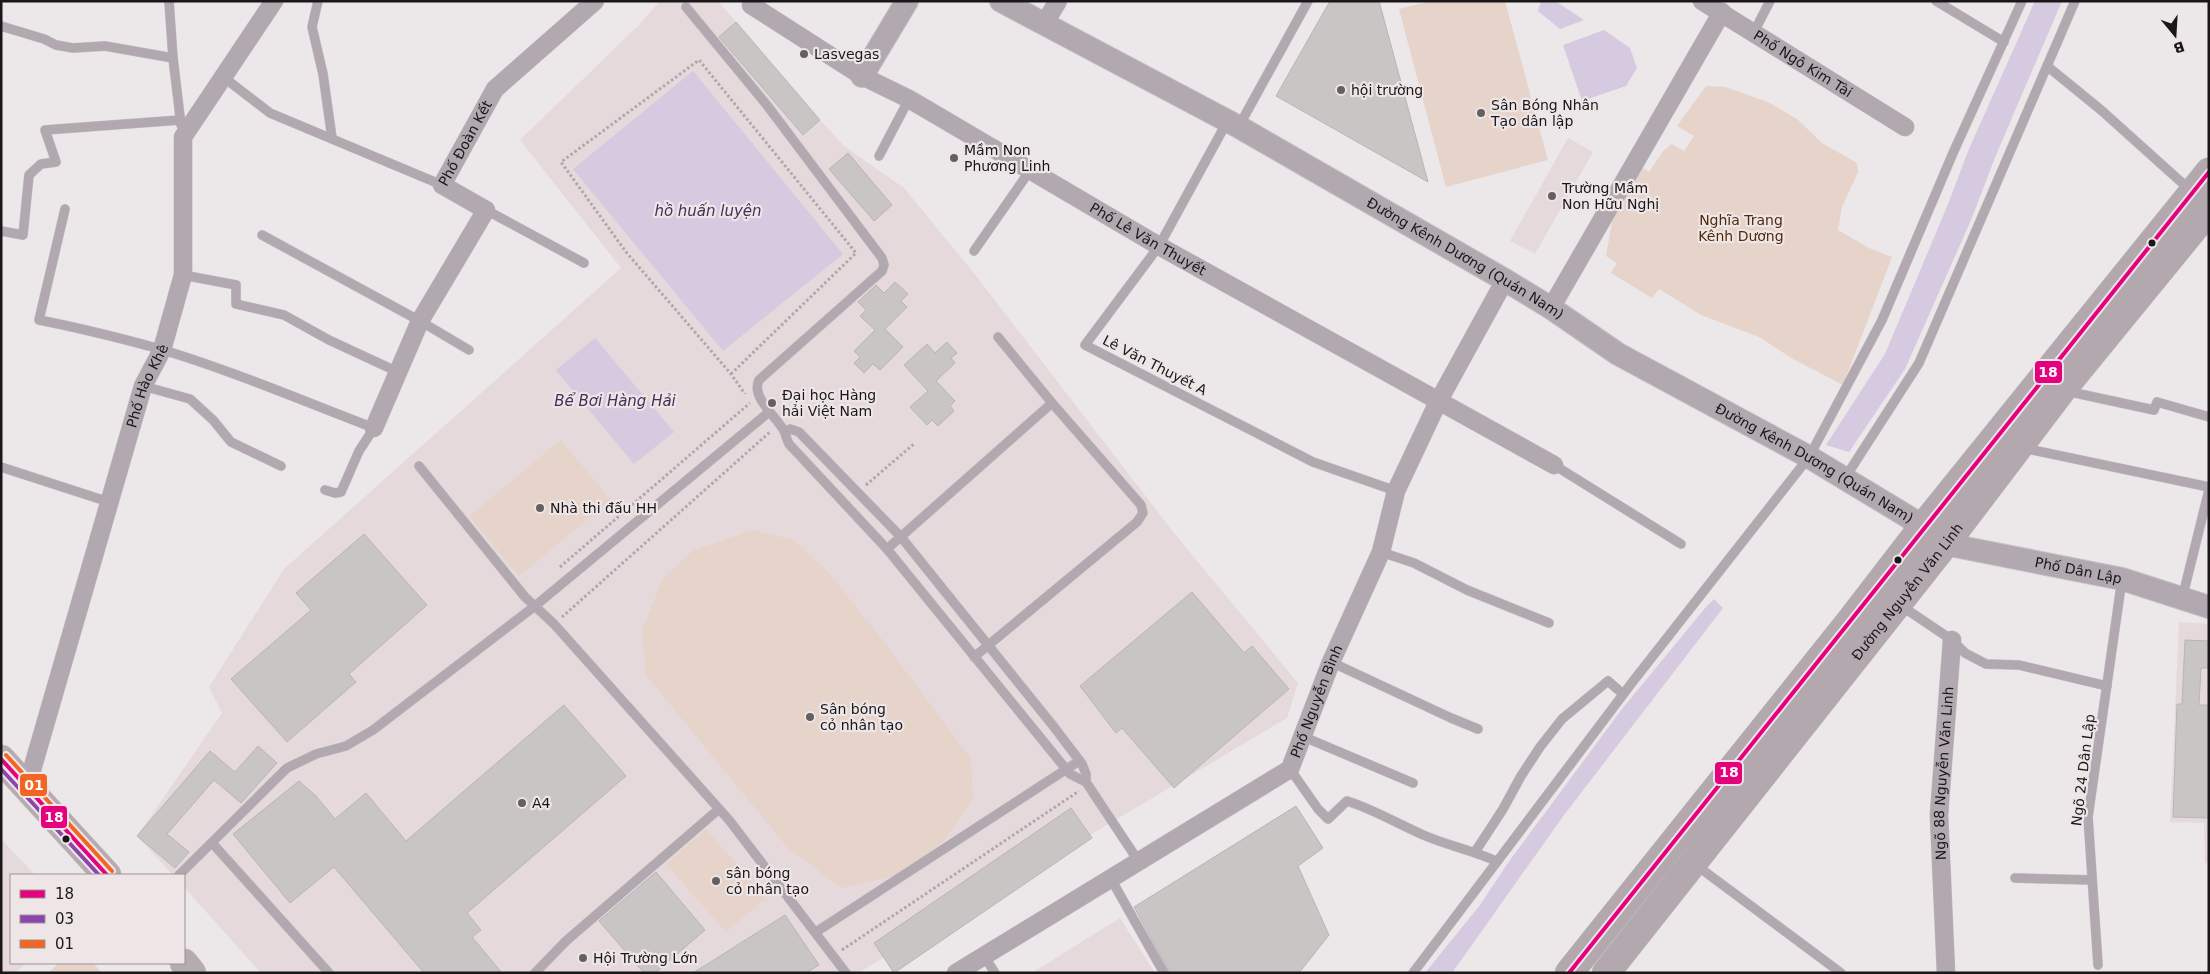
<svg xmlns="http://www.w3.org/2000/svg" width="2210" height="974" font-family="'DejaVu Sans',sans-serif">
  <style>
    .built { fill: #e5d9dc }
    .green { fill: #e6d4cb }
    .water { fill: #d5cae0 }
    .building { fill: #c9c5c5; stroke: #b9b5b5 }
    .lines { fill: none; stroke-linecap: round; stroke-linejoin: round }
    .service-casing { stroke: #c5c2c3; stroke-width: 10 }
    .minor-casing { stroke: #c5c2c3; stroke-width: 19 }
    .tertiary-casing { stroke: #c5c2c3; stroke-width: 24 }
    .primary-casing { stroke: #c5c2c3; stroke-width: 29 }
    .trunk-casing { stroke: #c5c2c3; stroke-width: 29 }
    .path { stroke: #afa7ac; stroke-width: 3; stroke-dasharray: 2.5 2.5; stroke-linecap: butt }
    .service { stroke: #b2a8af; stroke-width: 9 }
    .minor { stroke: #b2a8af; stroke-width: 18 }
    .tertiary { stroke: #b2a8af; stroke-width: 22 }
    .primary { stroke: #b5abb1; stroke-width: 28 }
    .trunk { stroke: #b2a8ae; stroke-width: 28 }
    .bus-1-casing { stroke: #eee5e7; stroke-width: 8 }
    .bus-2-casing { stroke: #eee5e7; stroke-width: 8 }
    .bus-3-casing { stroke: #eee5e7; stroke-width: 8 }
    .bus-1 { stroke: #e5007d; stroke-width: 4 }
    .bus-2 { stroke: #8e44ad; stroke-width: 4 }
    .bus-3 { stroke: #f26522; stroke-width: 4 }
    .poi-dot { fill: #646061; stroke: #eee5e7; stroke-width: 2 }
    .bus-dot { fill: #1a1718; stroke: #eee5e7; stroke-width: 2 }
    .labels { text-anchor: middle; stroke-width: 4.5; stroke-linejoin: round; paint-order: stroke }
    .poi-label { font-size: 14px; fill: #1a1718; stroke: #eee5e7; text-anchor: start }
    .street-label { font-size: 14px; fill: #1a1718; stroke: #eee5e7 }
    .park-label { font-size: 14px; fill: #532905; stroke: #eee5e7 }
    .water-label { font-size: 15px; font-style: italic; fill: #442f5a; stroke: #eee5e7 }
    .line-badge { stroke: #eee5e7; stroke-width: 2 }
    .badge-label { font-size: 14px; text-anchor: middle; font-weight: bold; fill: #fff }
  </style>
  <rect width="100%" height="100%" fill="#ece7e8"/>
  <g class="built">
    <polygon points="660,1 718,1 820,120 844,146 904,188 973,272 1174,533 1298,683 1287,718 858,973 261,973 184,887 184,875 173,875 137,836 222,713 209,687 284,569 621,268 520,140 639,25"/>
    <polygon points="1568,138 1593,152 1535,254 1510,241"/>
    <polygon points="2179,622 2209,624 2209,863 2205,863 2204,823 2170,822"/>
    <polygon points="1,839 35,875 11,875 11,963 26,963 15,973 1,973"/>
    <polygon points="1120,918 1155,973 1032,973"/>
  </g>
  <g class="green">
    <polygon points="1430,1 1505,1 1548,160 1446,187 1399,9"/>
    <polygon points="1706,86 1725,87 1768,102 1797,119 1822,143 1857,163 1858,172 1842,207 1838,230 1869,248 1892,257 1843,385 1793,359 1759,337 1701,315 1659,289 1652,298 1611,273 1617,263 1606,256 1616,200 1637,164 1649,172 1663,151 1672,144 1684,151 1694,136 1677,126"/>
    <polygon points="561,440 611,500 519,576 469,516"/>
    <polygon points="752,530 794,540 828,572 881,638 971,759 973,799 944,841 898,875 841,888 787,847 646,675 642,630 663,578 692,551"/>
    <polygon points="706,829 766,898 726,932 666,864"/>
    <polygon points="59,963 93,963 102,973 48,973"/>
  </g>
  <g class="water">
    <polygon points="1541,1 1555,1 1584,20 1560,29 1538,11"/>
    <polygon points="2035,1 2062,1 1996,155 1971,220 1905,369 1849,452 1826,445 1885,354 1946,209 1969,149"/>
    <polygon points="1604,30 1630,48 1637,68 1626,86 1582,101 1563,45"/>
    <polygon points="693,71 843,254 723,351 573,169"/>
    <polygon points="595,338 674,432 634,464 556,370"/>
    <polygon points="1714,599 1723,608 1564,815 1452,973 1425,973 1480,905 1510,860 1622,709 1706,607"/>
  </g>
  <g class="building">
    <polygon points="1330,1 1379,1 1428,182 1276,96"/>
    <polygon points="736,22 820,120 803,135 719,37"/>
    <polygon points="848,153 892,205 874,221 829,169"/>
    <polygon points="895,282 908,294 901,301 907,307 885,329 903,347 880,370 873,364 864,373 854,363 860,357 854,351 875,330 860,316 866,310 858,302 876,285 884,293"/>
    <polygon points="947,342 957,353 951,358 955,363 936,381 955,401 950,406 954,411 938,426 932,420 927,425 910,407 928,391 904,365 927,344 935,353"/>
    <polygon points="364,534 427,605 349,674 356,682 287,742 231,679 311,610 296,593"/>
    <polygon points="1192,592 1244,653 1252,646 1289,689 1174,788 1122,728 1116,733 1080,686"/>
    <polygon points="2185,640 2209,641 2209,668 2201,668 2199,705 2209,705 2209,818 2173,817 2177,704 2182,704"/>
    <polygon points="564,705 626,776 467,913 481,930 472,937 502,973 424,973 334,867 290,903 233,834 299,781 316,796 335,819 366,793 406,841"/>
    <polygon points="258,746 277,763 241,803 214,780 167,834 189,852 175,868 137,836 210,751 235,772"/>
    <polygon points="1296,806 1323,848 1298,866 1329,935 1299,973 1170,973 1134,907"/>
    <polygon points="1071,808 1092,838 894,973 874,943"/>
    <polygon points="656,872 705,930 655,973 644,973 599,921"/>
    <polygon points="785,915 819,965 806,973 693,973"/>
  </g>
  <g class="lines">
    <g class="service-casing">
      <g id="service">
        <polyline points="169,1 173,58 181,125"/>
        <polyline points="318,1 312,27 323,74 332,138"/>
        <polyline points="1936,1 2004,42"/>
        <path d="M686 7 766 104 882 258 884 265 882 271 759 380C750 398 779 418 785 433 786 437 787 440 789 444L887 549 1070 774 1086 782"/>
        <polyline points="1,26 44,39 56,45 73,48 105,46 173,58"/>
        <polyline points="1754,32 1770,1"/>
        <polyline points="2047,66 2101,110 2190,190"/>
        <polyline points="222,76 270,113 442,185"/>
        <polyline points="1227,122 1159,246 1085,345 1313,462 1396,491"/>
        <polyline points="1239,126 1308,1"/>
        <polyline points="879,156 909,99"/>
        <path d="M65 209 39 320C80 328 120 338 160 349 233 371 303 401 374 428L359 451 341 492 335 493 325 490"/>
        <polyline points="486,210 584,263"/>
        <polyline points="1,231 23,235 29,175 41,164 56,162 45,130 180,120"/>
        <polyline points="262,235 420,321 469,350"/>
        <polyline points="974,251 1031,169"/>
        <polyline points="183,275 236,285 236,304 284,315 329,340 398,372"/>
        <polyline points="143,386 190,399 213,420 231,442 281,466"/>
        <polyline points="2066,391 2154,410 2157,402 2209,417"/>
        <polyline points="785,432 790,429 799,432 901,537 1054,727 1082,764 1086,774 1086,782 1139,862"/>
        <polyline points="2023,448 2209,487"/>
        <polyline points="1554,465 1681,544"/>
        <polyline points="419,466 525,597 554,624 729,820 846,973"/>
        <polyline points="1,467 109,502"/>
        <polyline points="1845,478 1919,363 2075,1"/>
        <polyline points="887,549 1052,403"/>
        <polyline points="1381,552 1414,563 1467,590 1549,623"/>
        <polyline points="2182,599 2209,490"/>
        <polyline points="1900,605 1952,640 1965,653 1986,664 2019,665 2107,686"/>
        <polyline points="974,657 1137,522 1143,513 1141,505 1052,403 998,337"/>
        <polyline points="1331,662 1451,718 1478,729"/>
        <polyline points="1304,737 1413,783"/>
        <path d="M1290 769 1318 809 1328 819 1347 801C1373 809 1396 823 1421 834 1445 845 1472 850 1496 861"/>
        <polyline points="213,844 329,973"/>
        <polyline points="1475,852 1503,809 1521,776 1540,747 1562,719 1608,681 1623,694"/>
        <polyline points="1696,865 1841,973"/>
        <polyline points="179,875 287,768 316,754 346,746 373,730 535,606 769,412"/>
        <polyline points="2015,878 2091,880"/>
        <polyline points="1111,879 1164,973"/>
        <polyline points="816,932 1079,761"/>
        <polyline points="984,956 995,973"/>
        <polyline points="2098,965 2088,817 2122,579"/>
        <polyline points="535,973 566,941 719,809"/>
        <polyline points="1413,973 1634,680 1809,457 1882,320 1953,153 2022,1"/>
      </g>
    </g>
    <g class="minor-casing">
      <g id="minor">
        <path id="s1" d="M754 1 751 5 862 76 909 99 1159 246 1554 465"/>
        <path id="s2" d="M1702 1 1905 127"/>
        <polyline points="1044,24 1058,1"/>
        <polyline points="1551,308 1722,12"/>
        <path id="s3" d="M374 428 420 321 486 210 442 185 495 89 595 1"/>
        <path id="s4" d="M27 787 143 386 162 350 183 275V137L274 1"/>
        <path id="s5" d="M956 973 1290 769 1331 662 1381 552 1396 491 1438 402 1505 280"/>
        <path id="s6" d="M1946 973 1939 815 1952 640"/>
      </g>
    </g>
    <g class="tertiary-casing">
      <g id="tertiary">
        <path id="s7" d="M1001 1 1239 127 1505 280 1551 308 1618 354 1809 457 1910 518 1921 529"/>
        <polyline points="862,76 907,1"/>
        <path id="s8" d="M1945 544 2122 579 2209 607"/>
      </g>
    </g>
    <g class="primary-casing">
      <g id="primary">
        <polyline points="1,759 107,875"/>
        <polyline points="184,963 192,973"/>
      </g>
    </g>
    <g class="trunk-casing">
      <g id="trunk">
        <polyline points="1569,973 1851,620 1921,529 2209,172"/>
        <path id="s9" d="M1606 973 1945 544 2062 390 2209 210"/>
      </g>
    </g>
    <g class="path">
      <polyline points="731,374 856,253 699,60 561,162 626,252 731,374 745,394"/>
      <polyline points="866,485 915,443"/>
      <polyline points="560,567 750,403"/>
      <polyline points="562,617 770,432"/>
      <polyline points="842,950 1079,791"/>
    </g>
    <use href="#service" class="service"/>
    <use href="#minor" class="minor"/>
    <use href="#tertiary" class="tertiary"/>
    <use href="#primary" class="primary"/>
    <use href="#trunk" class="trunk"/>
    <g class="bus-1-casing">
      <g id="bus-1">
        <polyline points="1,759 107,875"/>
        <path d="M1569 973C1782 706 1994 438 2209 172"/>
      </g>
    </g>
    <g class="bus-2-casing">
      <polyline id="bus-2" points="1,769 99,875"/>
    </g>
    <g class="bus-3-casing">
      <polyline id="bus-3" points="6,755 112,871"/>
    </g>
    <use href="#bus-1" class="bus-1"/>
    <use href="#bus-2" class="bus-2"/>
    <use href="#bus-3" class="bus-3"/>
  </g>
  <g class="poi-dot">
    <circle cx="804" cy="54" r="5"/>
    <circle cx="1341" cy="90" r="5"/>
    <circle cx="1481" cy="113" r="5"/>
    <circle cx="954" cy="158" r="5"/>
    <circle cx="1552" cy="196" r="5"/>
    <circle cx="772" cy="403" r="5"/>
    <circle cx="540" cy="508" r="5"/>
    <circle cx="810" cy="717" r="5"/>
    <circle cx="522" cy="803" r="5"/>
    <circle cx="716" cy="881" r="5"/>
    <circle cx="583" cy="958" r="5"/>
  </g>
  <g class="bus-dot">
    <circle cx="2152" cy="243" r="4.5"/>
    <circle cx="1898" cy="560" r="4.5"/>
    <circle cx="66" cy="839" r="4.5"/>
  </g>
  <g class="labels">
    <g class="poi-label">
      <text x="814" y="59">Lasvegas</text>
      <text x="1351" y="95">hội trường</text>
      <text x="1491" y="110">Sân Bóng Nhân<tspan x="1491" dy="16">Tạo dân lập</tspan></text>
      <text x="964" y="155">Mầm Non<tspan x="964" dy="16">Phương Linh</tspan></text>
      <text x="1562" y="193">Trường Mầm<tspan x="1562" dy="16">Non Hữu Nghị</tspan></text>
      <text x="782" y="400">Đại học Hàng<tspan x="782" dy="16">hải Việt Nam</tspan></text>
      <text x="550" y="513">Nhà thi đấu HH</text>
      <text x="820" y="714">Sân bóng<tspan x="820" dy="16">cỏ nhân tạo</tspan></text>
      <text x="532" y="808">A4</text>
      <text x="726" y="878">sân bóng<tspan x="726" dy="16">cỏ nhân tạo</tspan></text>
      <text x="593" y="963">Hội Trường Lớn</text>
    </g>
    <g class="street-label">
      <text dy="5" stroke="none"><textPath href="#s2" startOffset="119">Phố Ngô Kim Tài</textPath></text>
      <text dy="5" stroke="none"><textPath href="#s3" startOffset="344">Phố Đoàn Kết</textPath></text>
      <text dy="5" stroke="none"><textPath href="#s1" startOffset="466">Phố Lê Văn Thuyết</textPath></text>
      <text dy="5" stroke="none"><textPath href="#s7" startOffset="531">Đường Kênh Dương (Quán Nam)</textPath></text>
      <text transform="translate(1155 365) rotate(27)" y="5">Lê Văn Thuyết A</text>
      <text dy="5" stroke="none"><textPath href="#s4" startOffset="419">Phố Hào Khê</textPath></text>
      <text dy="5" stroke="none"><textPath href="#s7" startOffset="936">Đường Kênh Dương (Quán Nam)</textPath></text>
      <text dy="5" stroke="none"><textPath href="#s8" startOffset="136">Phố Dân Lập</textPath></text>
      <text dy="5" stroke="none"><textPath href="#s9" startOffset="486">Đường Nguyễn Văn Linh</textPath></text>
      <text dy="5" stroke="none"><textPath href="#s5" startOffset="464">Phố Nguyễn Bình</textPath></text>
      <text transform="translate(2083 770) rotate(-83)" y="5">Ngõ 24 Dân Lập</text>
      <text dy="5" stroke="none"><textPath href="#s6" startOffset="200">Ngõ 88 Nguyễn Văn Linh</textPath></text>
    </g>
    <g class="park-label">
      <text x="1741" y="225">Nghĩa Trang<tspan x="1741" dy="16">Kênh Dương</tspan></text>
    </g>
    <g class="water-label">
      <text x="708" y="216">hồ huấn luyện</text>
      <text x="615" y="406">Bể Bơi Hàng Hải</text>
    </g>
  </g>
  <g class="line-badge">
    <rect x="2034" y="360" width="29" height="24" rx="5" fill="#e5007d"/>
    <rect x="1714" y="761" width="29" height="24" rx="5" fill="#e5007d"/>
    <rect x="19" y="773" width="29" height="24" rx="5" fill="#f26522"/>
    <rect x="40" y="805" width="28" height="24" rx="5" fill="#e5007d"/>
  </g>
  <g class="badge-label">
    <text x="2048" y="377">18</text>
    <text x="1729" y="777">18</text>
    <text x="34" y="790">01</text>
    <text x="54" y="822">18</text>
  </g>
  <rect width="2210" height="974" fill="none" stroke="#1a1718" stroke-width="5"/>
  <rect x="10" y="874" width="175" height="90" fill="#eee5e7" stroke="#999394"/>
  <rect x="20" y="890" width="25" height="8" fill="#e5007d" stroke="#999394"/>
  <text x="55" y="899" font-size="15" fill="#1a1718">18</text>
  <rect x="20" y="915" width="25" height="8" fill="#8e44ad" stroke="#999394"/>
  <text x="55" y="924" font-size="15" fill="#1a1718">03</text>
  <rect x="20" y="940" width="25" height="8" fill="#f26522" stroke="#999394"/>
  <text x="55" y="949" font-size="15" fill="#1a1718">01</text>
  <g transform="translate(2175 35) rotate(162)" stroke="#eee5e7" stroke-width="4" paint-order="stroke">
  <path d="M0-4L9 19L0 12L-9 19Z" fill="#1a1718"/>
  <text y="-8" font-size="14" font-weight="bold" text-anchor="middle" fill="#1a1718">B</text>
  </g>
</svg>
